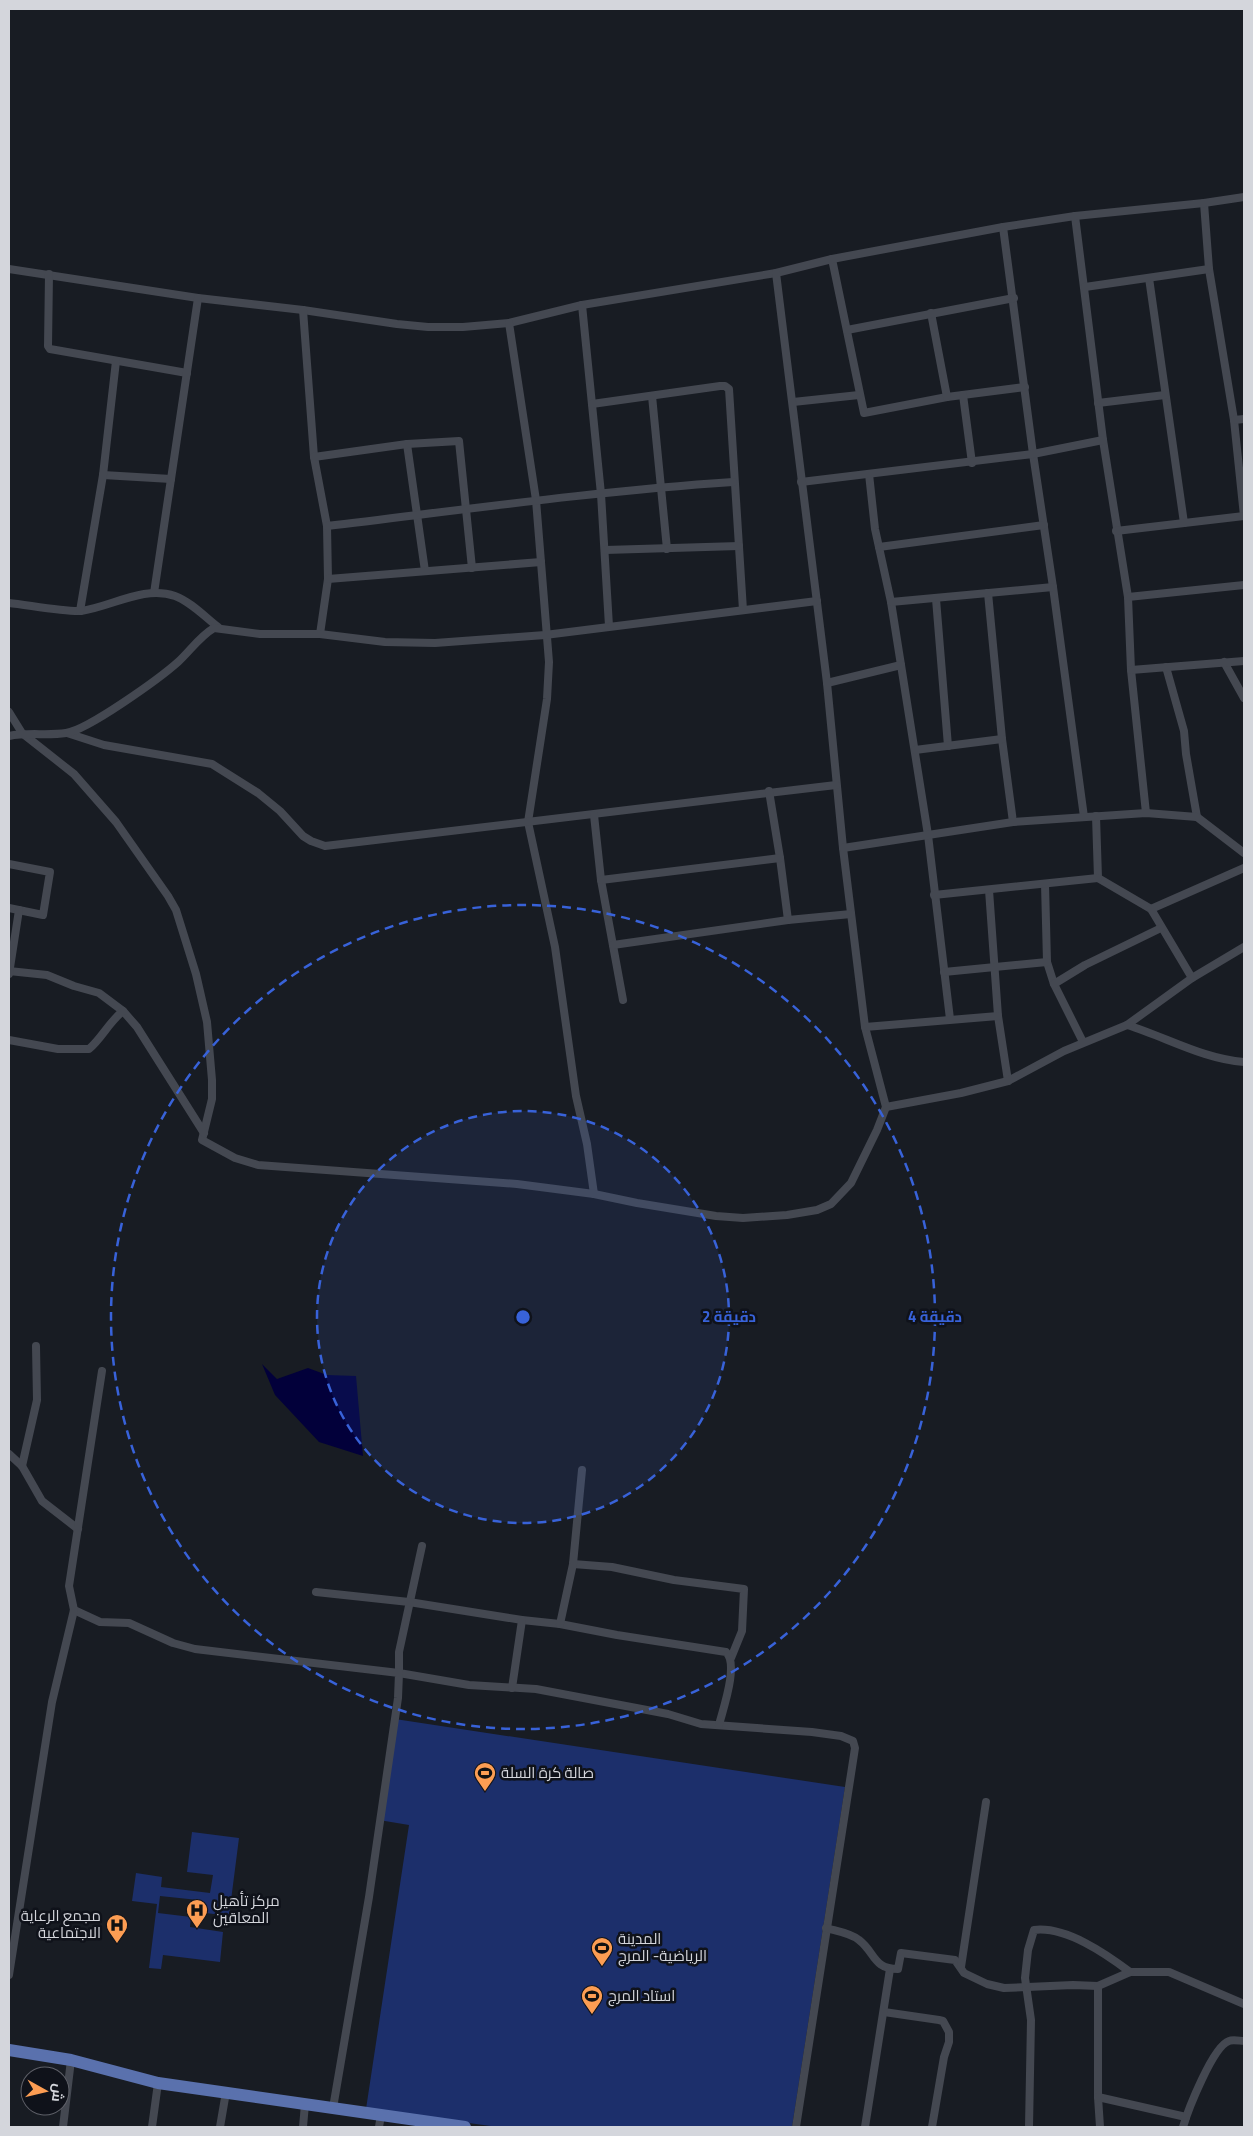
<svg xmlns="http://www.w3.org/2000/svg" width="1253" height="2136" font-family="'Titillium Web',Cairo,sans-serif">
  <style>
    .green { fill: #1c2f6b }
    .water { fill: #02003a }
    .lines { fill: none; stroke-linecap: round; stroke-linejoin: round }
    .minor { stroke: #444851; stroke-width: 8 }
    .primary { stroke: #5a71ad; stroke-width: 12 }
    .ring { fill: none; stroke: #3862d9; stroke-width: 2.5; stroke-dasharray: 9 6 }
    .labels { text-anchor: middle; stroke-width: 5; stroke-linejoin: round; paint-order: stroke }
    .poi-label { font-size: 15px; fill: #d4d6dc; stroke: #0f121a; text-anchor: start }
    .centre { fill: #3862d9; stroke: #0f121a; stroke-width: 2.5 }
    .ring-label { font-size: 15px; text-anchor: middle; font-weight: bold; fill: #3862d9; stroke: #0f121a; stroke-width: 5; stroke-linejoin: round; paint-order: stroke }
  </style>
  <rect width="100%" height="100%" fill="#181c23"/>
  <g class="green">
    <polygon points="395,1719 845,1787 792,2127 498,2127 366,2109 409,1825 379,1820"/>
    <polygon points="192,1832 239,1838 229,1916 206,1913 206,1905 198,1904 198,1900 160,1896 158,1913 191,1917 190,1927 223,1932 220,1962 163,1955 161,1969 149,1968 157,1904 132,1901 136,1873 162,1877 161,1887 210,1893 213,1875 187,1872"/>
  </g>
  <polygon class="water" points="262,1364 277,1379 308,1368 327,1375 356,1376 363,1456 319,1442 275,1395"/>
  <g class="lines">
    <g class="minor">
      <polyline points="1204,203 1209,269 1234,420 1244,516"/>
      <polyline points="1075,216 1103,440 1128,597 1131,670 1146,813"/>
      <polyline points="1003,227 1033,454 1053,587 1084,817"/>
      <polyline points="832,259 864,413 947,397 1025,387"/>
      <polyline points="9,269 198,298 303,310 397,324 428,327 463,327 509,323 582,305 776,273 832,259 1003,227 1075,216 1204,203 1244,197"/>
      <polyline points="49,274 48,346 50,349 187,373"/>
      <polyline points="1149,278 1184,523"/>
      <polyline points="1085,287 1209,269"/>
      <polyline points="582,305 601,494 609,626"/>
      <polyline points="303,310 314,457 327,526 328,579 320,634"/>
      <polyline points="931,313 947,397"/>
      <polyline points="509,323 536,500 549,662 547,699 528,822 555,947 576,1096 587,1144 594,1194"/>
      <polyline points="847,330 1014,298"/>
      <polyline points="963,395 972,463"/>
      <polyline points="652,396 667,549"/>
      <polyline points="793,402 859,395"/>
      <polyline points="1098,403 1165,395"/>
      <polyline points="592,404 720,386 725,386 729,389 743,610"/>
      <polyline points="1234,420 1244,419"/>
      <polyline points="407,444 425,571"/>
      <polyline points="314,457 407,444 459,441 472,568"/>
      <polyline points="869,474 875,529 891,602 928,835 950,1019"/>
      <polyline points="103,475 171,479"/>
      <polyline points="801,482 1033,454 1103,440"/>
      <path d="M327 526C462 510 597 491 733 482"/>
      <polyline points="1116,531 1244,516"/>
      <polyline points="879,547 1044,525"/>
      <polyline points="605,550 739,546"/>
      <polyline points="328,579 541,562"/>
      <polyline points="154,593 198,298"/>
      <polyline points="988,593 1002,739 1013,822"/>
      <polyline points="1128,597 1244,585"/>
      <polyline points="936,599 948,746"/>
      <polyline points="891,602 1053,587"/>
      <path d="M9 603C28 605 64 612 81 611 111 607 144 585 175 596 191 602 205 617 218 627"/>
      <polyline points="80,611 103,475 116,361"/>
      <polyline points="1224,662 1244,698"/>
      <polyline points="1166,667 1184,731 1186,754 1197,817"/>
      <polyline points="1131,670 1244,661"/>
      <polyline points="827,683 901,665"/>
      <polyline points="9,712 22,733 74,774 116,822 168,896 176,910 196,974 207,1022 212,1080 212,1099 202,1140 235,1158 258,1165 517,1184 594,1194 637,1203 716,1216 743,1218 787,1215 817,1210 831,1204 851,1183 877,1130 886,1107 865,1027 843,848 827,683 776,273"/>
      <polyline points="67,733 104,745 212,764 258,793 280,811 303,836 311,841 325,846 836,785"/>
      <path d="M9 736C28 732 47 736 66 733 88 730 160 678 178 662 190 651 200 636 214 628L260 634H320L385 642 435 643 545 635 817 601"/>
      <polyline points="915,750 1002,739"/>
      <polyline points="769,791 780,858 788,920"/>
      <polyline points="594,815 601,880 623,1000"/>
      <polyline points="1096,816 1098,878 1151,909"/>
      <polyline points="843,848 1013,822 1146,813 1197,817 1244,853"/>
      <polyline points="9,864 50,872 43,915 9,908"/>
      <polyline points="601,880 780,858"/>
      <polyline points="1045,884 1047,962 1054,984 1083,1042"/>
      <polyline points="989,890 998,1016 1008,1081"/>
      <polyline points="934,895 1098,878"/>
      <polyline points="613,945 788,920 851,914"/>
      <polyline points="9,971 47,975 74,986 99,993 123,1011 137,1027 204,1133"/>
      <polyline points="944,972 1047,962"/>
      <polyline points="9,974 19,910"/>
      <polyline points="1192,978 1151,909 1244,868"/>
      <polyline points="1054,984 1085,965 1161,928"/>
      <path d="M1127 1025C1166 1037 1203 1059 1244 1062"/>
      <polyline points="865,1027 998,1016"/>
      <path d="M9 1040 58 1049H89C102 1038 109 1022 123 1011"/>
      <polyline points="886,1107 961,1093 1008,1081 1064,1051 1127,1025 1192,978 1244,947"/>
      <polyline points="9,1454 22,1466 42,1501 78,1529"/>
      <polyline points="22,1466 37,1400 36,1346"/>
      <polyline points="422,1546 399,1652 399,1673 469,1685 536,1689 668,1714 701,1724 812,1732 841,1736 853,1741 855,1748 851,1774 796,2127"/>
      <polyline points="573,1564 612,1567 674,1580 744,1589 742,1631 731,1658"/>
      <path d="M316 1592 409 1602 522 1620 560 1624 617 1635 726 1652C739 1664 723 1709 719 1725"/>
      <polyline points="74,1610 100,1622 129,1623 173,1643 195,1649 399,1673 398,1698 369,1897 333,2108"/>
      <polyline points="560,1624 573,1564 582,1470"/>
      <polyline points="512,1688 522,1620"/>
      <path d="M826 1928C836 1931 851 1933 859 1940 875 1952 873 1969 898 1969L901 1953 955 1960 964 1973 987 1984 1004 1988 1073 1985 1098 1986 1130 1972H1169L1244 2004"/>
      <polyline points="961,1967 986,1802"/>
      <polyline points="9,1975 52,1702 74,1610 69,1586 102,1371"/>
      <polyline points="1098,1986 1098,2097 1100,2127"/>
      <polyline points="884,2012 939,2020 943,2021 949,2032 949,2042 944,2057 932,2127"/>
      <polyline points="1098,2097 1186,2117"/>
      <polyline points="63,2127 71,2060"/>
      <polyline points="152,2127 158,2083"/>
      <polyline points="220,2127 226,2092"/>
      <polyline points="303,2127 305,2104"/>
      <polyline points="379,2127 381,2115"/>
      <polyline points="865,2127 890,1969"/>
      <path d="M1029 2127 1031 2020 1025 1978 1028 1950 1034 1930C1066 1926 1106 1954 1130 1972"/>
      <path d="M1183 2127C1188 2110 1213 2046 1229 2041 1233 2039 1240 2041 1244 2041"/>
    </g>
    <polyline class="primary" points="9,2050 71,2060 158,2083 465,2127"/>
  </g>
  <circle cx="523" cy="1317" r="206" fill="#3862d9" fill-opacity=".12"/>
  <g class="ring">
    <circle cx="523" cy="1317" r="206"/>
    <circle cx="523" cy="1317" r="412"/>
  </g>
  <defs>
    <g id="stadium-pin" transform="scale(1.125)"><path d="M0 17L-7.5 6A9.5 9.5 0 1 1 7.5 6Z" fill="#fc9d53" stroke="#0f121a"/><path d="M0-5a6.5 5 0 1 0 0 10a6.5 5 0 1 0 0-10ZM-3.5-1.8h7v3.6h-7Z" fill="#111"/></g>
    <g id="hospital-pin" transform="scale(1.125)"><path d="M0 17L-7.5 6A9.5 9.5 0 1 1 7.5 6Z" fill="#fc9d53" stroke="#0f121a"/><path d="M-5-5h3v3.5h4V-5h3V5h-3V1.5h-4V5h-3Z" fill="#111"/></g>
  </defs>
  <g fill-rule="evenodd">
    <use href="#stadium-pin" x="485" y="1773"/>
    <use href="#hospital-pin" x="197" y="1910"/>
    <use href="#hospital-pin" x="117" y="1925"/>
    <use href="#stadium-pin" x="602" y="1948"/>
    <use href="#stadium-pin" x="592" y="1996"/>
  </g>
  <g class="labels">
    <g class="poi-label">
      <text x="501" y="1778">صالة كرة السلة</text>
      <text x="213" y="1906">مركز تأهيل<tspan x="213" dy="17">المعاقين</tspan></text>
      <text x="101" y="1921" text-anchor="end">مجمع الرعاية<tspan x="101" dy="17">الاجتماعية</tspan></text>
      <text x="618" y="1944">المدينة<tspan x="618" dy="17">الرياضية- المرج</tspan></text>
      <text x="608" y="2001">استاد المرج</text>
    </g>
  </g>
  <circle cx="523" cy="1317" r="8" class="centre"/>
  <g class="ring-label">
    <text x="729" y="1322">2 دقيقة</text>
    <text x="935" y="1322">4 دقيقة</text>
  </g>
  <rect width="1253" height="2136" fill="none" stroke="#d4d6dc" stroke-width="20"/>
  <g transform="translate(45 2091) rotate(98)"><circle r="24" fill="#0f121a" stroke="#5e6068"/>
  <path d="M0-4L9 19L0 12L-9 19Z" fill="#fc9d53"/>
  <text y="-8" font-size="14" font-weight="bold" text-anchor="middle" fill="#d4d6dc">ش</text>
  </g>
</svg>
